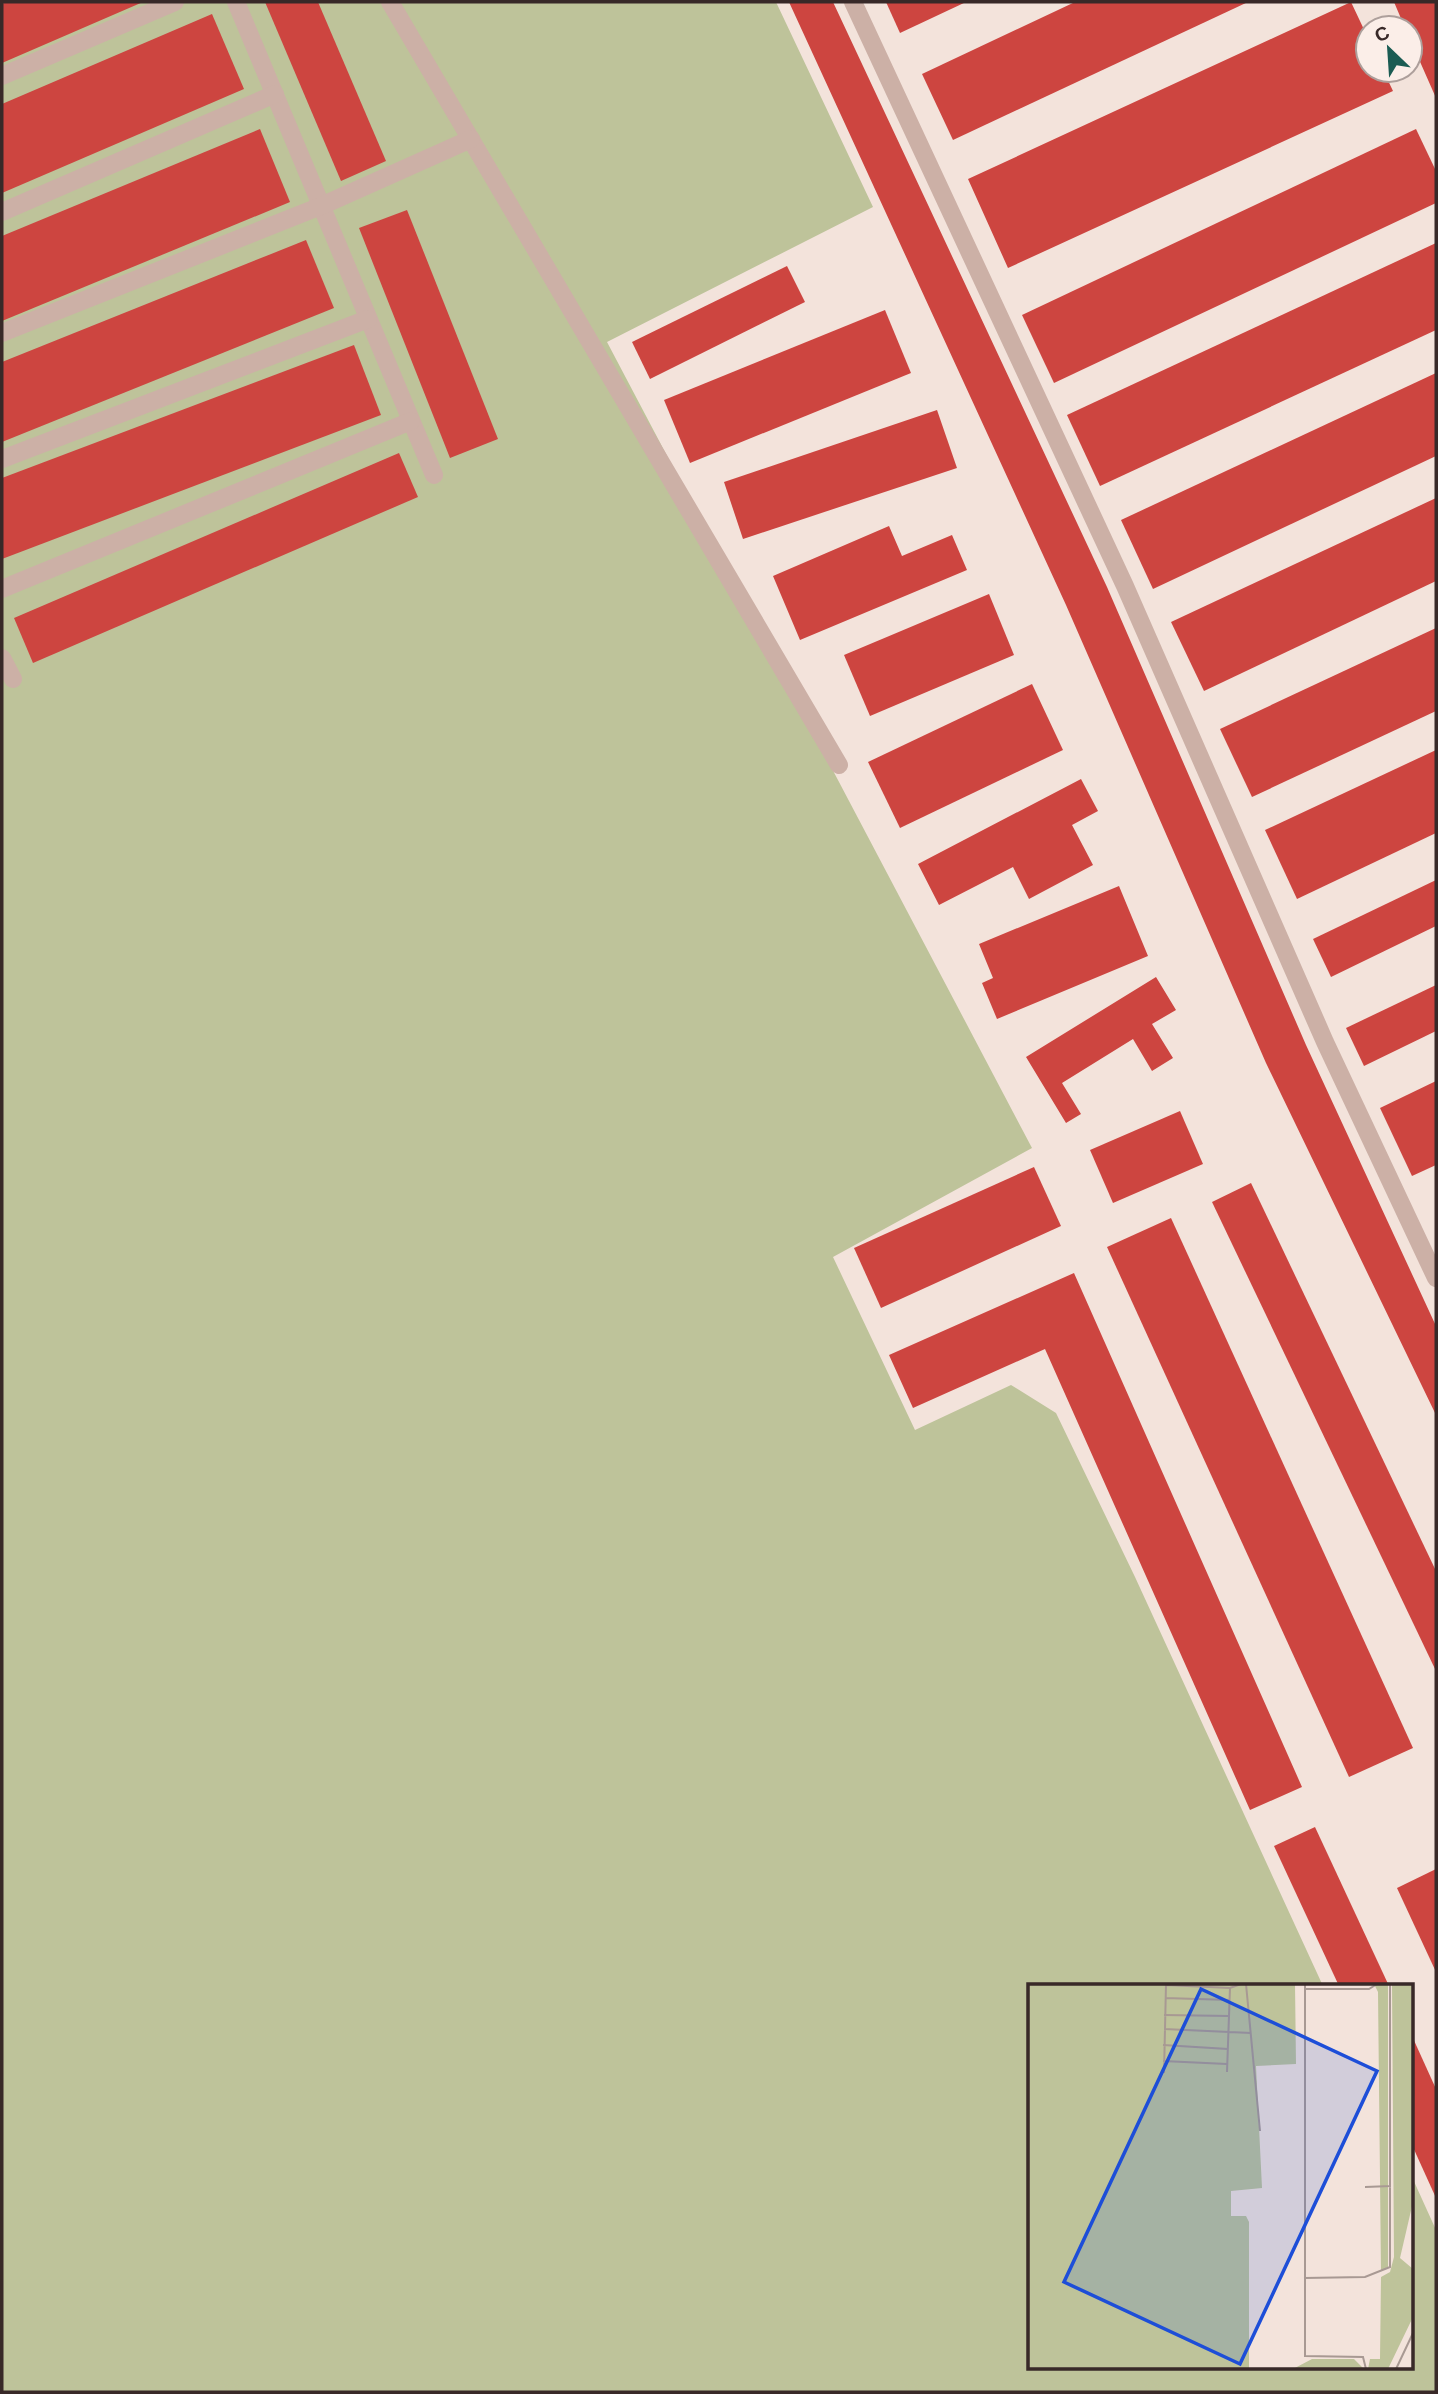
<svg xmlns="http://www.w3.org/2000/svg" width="1438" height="2394" font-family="Barlow,sans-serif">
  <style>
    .green { fill: #bec39a }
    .building { fill: #cd4540 }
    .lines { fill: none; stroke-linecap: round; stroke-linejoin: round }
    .lane { stroke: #ccb0a6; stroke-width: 18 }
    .inset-road { fill: none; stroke: #a89993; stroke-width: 2 }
    .view { fill: #1d4ed8; fill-opacity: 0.15; stroke: #1d4ed8; stroke-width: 3.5 }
    .inset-edge { fill: none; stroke: #382928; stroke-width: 3.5 }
  </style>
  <rect width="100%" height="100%" fill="#f3e3db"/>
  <polygon class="green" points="2,2 776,2 873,207 607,342 1032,1148 833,1257 915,1430 1011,1385 1056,1413 1135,1577 1323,1986 1030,1986 1030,2368 1412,2368 1412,2177 1436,2230 1436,2392 2,2392"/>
  <g class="building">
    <polygon points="6,2 143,2 2,63 2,4"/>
    <polygon points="265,2 318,2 386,161 341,181"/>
    <polygon points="789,2 833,2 1107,587 1306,1045 1436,1326 1436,1415 1266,1063 1066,605"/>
    <polygon points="886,2 966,2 900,33"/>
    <polygon points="1075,2 1248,2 953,140 922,74"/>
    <polygon points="1351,2 1368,38 1368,70 1383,70 1393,91 1008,268 968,179"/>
    <polygon points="1394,2 1436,2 1436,98 1410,39 1410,28 1405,28"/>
    <polygon points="212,14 244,89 2,193 2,104"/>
    <polygon points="260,129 290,202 2,321 2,236"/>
    <polygon points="1416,129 1436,171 1436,203 1054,383 1022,315"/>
    <polygon points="407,210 498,439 450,458 359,228"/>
    <polygon points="306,240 334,308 2,442 2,362"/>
    <polygon points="1436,243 1436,330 1100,486 1067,415"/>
    <polygon points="787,266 805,302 650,379 632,342"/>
    <polygon points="885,310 911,373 690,463 664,400"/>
    <polygon points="354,345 381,415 2,559 2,478"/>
    <polygon points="1436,373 1436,456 1153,589 1121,520"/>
    <polygon points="937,410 957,468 743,539 724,482"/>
    <polygon points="399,453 418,497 33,663 14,618"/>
    <polygon points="1436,498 1436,581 1204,691 1171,622"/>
    <polygon points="889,526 902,556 952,535 967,570 800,640 773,576"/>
    <polygon points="989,594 1014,655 870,716 844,655"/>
    <polygon points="1436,628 1436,711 1252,797 1220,729"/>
    <polygon points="1032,684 1063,750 900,828 868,762"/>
    <polygon points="1436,750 1436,833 1297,899 1265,830"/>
    <polygon points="1081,779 1098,811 1072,825 1093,865 1029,899 1013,867 939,905 918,864"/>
    <polygon points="1436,880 1436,926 1331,977 1313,939"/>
    <polygon points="1119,886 1148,956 997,1019 982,983 993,978 979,944"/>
    <polygon points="1156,977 1176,1010 1152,1024 1173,1058 1152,1071 1133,1039 1062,1083 1081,1114 1066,1123 1026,1057"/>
    <polygon points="1436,985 1436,1031 1364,1066 1346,1028"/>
    <polygon points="1436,1081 1436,1165 1412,1176 1380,1108"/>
    <polygon points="1180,1111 1203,1164 1113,1203 1090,1150"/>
    <polygon points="1034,1167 1061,1226 881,1308 854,1248"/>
    <polygon points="1251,1183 1436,1571 1436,1671 1212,1202"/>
    <polygon points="1171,1218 1413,1748 1349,1777 1107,1247"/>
    <polygon points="1074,1273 1302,1787 1250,1810 1045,1349 913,1408 889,1355"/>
    <polygon points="1315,1827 1389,1986 1339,1986 1274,1846"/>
    <polygon points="1436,1869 1436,1972 1397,1888"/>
    <polygon points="1412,2036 1436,2089 1436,2198 1412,2145"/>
  </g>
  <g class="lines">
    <g class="lane">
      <polyline points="236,2 434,475"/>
      <polyline points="390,2 839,765"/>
      <polyline points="853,2 1125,586 1325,1042 1436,1278"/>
      <polyline points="2,76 175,2"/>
      <polyline points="2,212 275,94"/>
      <polyline points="2,333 321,206 471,139"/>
      <polyline points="2,459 368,319"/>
      <polyline points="2,589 411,421"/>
      <polyline points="2,658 13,679"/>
    </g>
  </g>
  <g transform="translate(1028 1984)">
    <rect width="385" height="385" fill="#f3e3db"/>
    <path d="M0 0H267L268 80 228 82 234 204 203 207V232H218L221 238V385H0ZM346 0H360V283L353 287 350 8ZM364 0H385V218L372 274 385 285V333L360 385H340L342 375H352L353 293 362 288 366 273ZM284 375H326L336 385H265Z" fill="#bec39a"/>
    <path class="inset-road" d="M218 0 232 147M277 0V372L335 373 338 385M138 1 202 4 213 0M277 5H341L349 0M137 14 202 16M136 31 201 32M136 45 223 49M135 61 200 65M135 77 199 80M199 88 202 4M136 89 138 0M337 203 363 202M276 294 337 293 362 283V0M368 385 385 349"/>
    <path class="view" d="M173 5 349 87 212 380 36 298Z"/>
    <rect width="385" height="385" class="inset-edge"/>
  </g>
  <rect width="1438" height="2394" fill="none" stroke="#382928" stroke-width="7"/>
  <g transform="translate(1389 49) rotate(335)"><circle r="33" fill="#fbeee8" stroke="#ad9f9b" stroke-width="2"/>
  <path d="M0-5L12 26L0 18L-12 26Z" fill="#1b5c53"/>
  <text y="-10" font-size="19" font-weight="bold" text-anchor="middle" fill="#382928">С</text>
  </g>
</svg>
